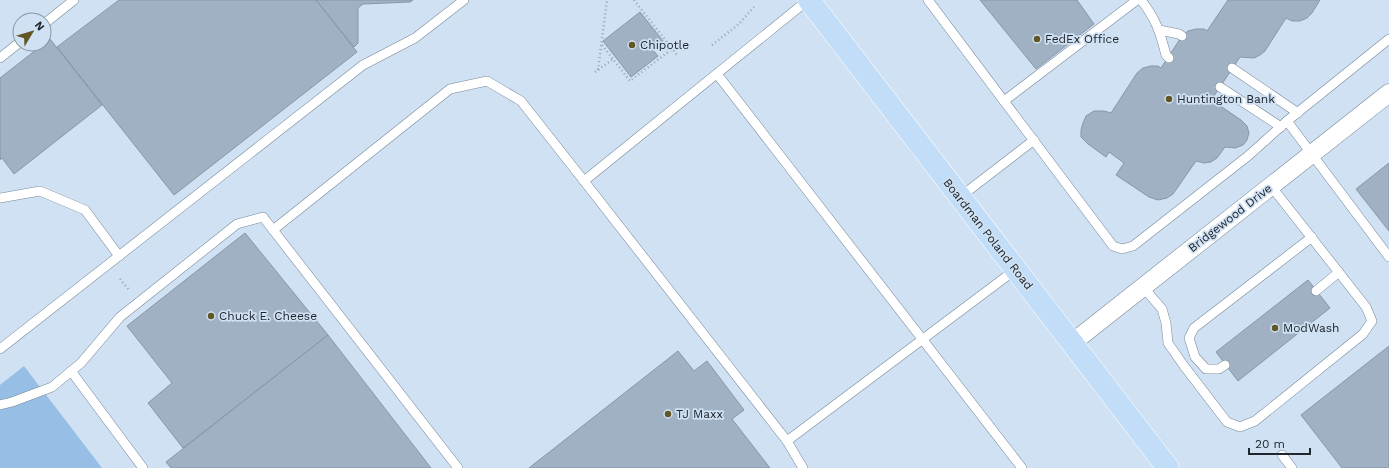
<svg xmlns="http://www.w3.org/2000/svg" width="1389" height="468" font-family="'Work Sans',sans-serif">
  <style>
    .green { fill: #97bee4 }
    .building { fill: #a0b1c3; stroke: #8697a8 }
    .lines { fill: none; stroke-linecap: round; stroke-linejoin: round }
    .service-casing { stroke: #768797; stroke-width: 10 }
    .minor-casing { stroke: #768797; stroke-width: 19 }
    .primary-casing { stroke: #fff; stroke-width: 23 }
    .path { stroke: #96a4b2; stroke-width: 2.5; stroke-dasharray: 1 3; stroke-linecap: butt }
    .service { stroke: #fff; stroke-width: 9 }
    .minor { stroke: #fff; stroke-width: 18 }
    .primary { stroke: #c2ddf7; stroke-width: 22 }
    .poi-dot { fill: #625724; stroke: #cfe1f3; stroke-width: 1.5 }
    .labels { text-anchor: middle; stroke-width: 3.5; stroke-linejoin: round; paint-order: stroke }
    .poi-label { font-size: 12px; fill: #20272e; stroke: #cfe1f3; text-anchor: start }
    .street-label { font-size: 12px; fill: #20272e; stroke: #cfe1f3 }
  </style>
  <rect width="100%" height="100%" fill="#cfe1f3"/>
  <polygon class="green" points="24,366 102,468 0,468 0,385"/>
  <g class="building">
    <polygon points="119,0 316,0 357,52 174,195 57,47"/>
    <polygon points="316,0 413,0 410,2 363,4 358,8 358,43 354,47"/>
    <polygon points="980,0 1077,0 1094,24 1036,69"/>
    <polygon points="1228,0 1320,0 1312,13 1307,18 1300,21 1292,21 1286,18 1265,51 1260,55 1254,58 1240,57 1214,96 1222,101 1219,105 1241,120 1247,126 1249,133 1247,140 1243,145 1235,148 1225,147 1217,158 1211,162 1204,163 1196,161 1173,194 1167,198 1158,200 1149,197 1116,175 1124,163 1109,152 1106,157 1088,144 1081,137 1081,130 1083,123 1086,116 1094,111 1104,111 1111,113 1137,73 1143,68 1151,66 1158,66 1161,68 1182,36 1188,31 1196,29 1204,29 1207,31"/>
    <polygon points="640,12 663,41 652,49 658,56 631,77 603,41"/>
    <polygon points="50,39 102,105 14,174 2,158 0,160 0,78"/>
    <polygon points="1389,163 1389,231 1356,189"/>
    <polygon points="245,233 328,335 183,448 148,403 172,383 127,326"/>
    <polygon points="1308,280 1330,308 1238,381 1216,352"/>
    <polygon points="328,335 431,468 171,468 166,462"/>
    <polygon points="1389,346 1389,468 1342,468 1301,415"/>
    <polygon points="678,351 694,371 707,361 744,410 732,419 770,468 529,468"/>
  </g>
  <g class="lines">
    <g class="service-casing">
      <g id="service">
        <polyline points="928,0 1113,246 1122,249 1133,246 1248,156 1287,121 1389,39"/>
        <path d="M1141 0C1156 19 1160 32 1166 55L1169 58"/>
        <polyline points="44,24 74,0"/>
        <polyline points="1159,30 1179,34 1182,36"/>
        <polyline points="0,58 20,42"/>
        <polyline points="1232,68 1298,113"/>
        <polyline points="717,74 1022,468"/>
        <polyline points="1220,87 1281,127"/>
        <polyline points="1004,101 1137,0"/>
        <polyline points="1287,121 1389,257"/>
        <polyline points="584,181 787,441 803,468"/>
        <polyline points="960,197 1034,140"/>
        <polyline points="0,198 40,191 85,210 119,256"/>
        <polyline points="273,230 450,89 487,81 521,101 584,181 808,0"/>
        <polyline points="1143,287 1162,309 1166,323 1168,343 1184,366 1227,422 1240,427 1255,421 1363,334 1372,321 1366,307 1271,186"/>
        <polyline points="1316,291 1339,272"/>
        <polyline points="0,349 363,65 415,38 464,0"/>
        <polyline points="1225,365 1219,369 1206,369 1195,357 1189,338 1194,328 1312,237"/>
        <polyline points="71,371 143,468"/>
        <polyline points="0,405 12,402 52,387 81,363 120,317 237,224 263,217 458,468"/>
        <polyline points="787,441 1015,270"/>
        <polyline points="1282,455 1292,468"/>
      </g>
    </g>
    <g class="minor-casing">
      <polyline id="minor" points="1072,343 1389,93"/>
    </g>
    <g class="primary-casing">
      <polyline id="primary" points="809,0 1168,468"/>
    </g>
    <g class="path">
      <polyline points="634,0 677,55"/>
      <polyline points="602,45 630,81 672,49"/>
      <polyline points="712,45 739,24 754,7"/>
      <polyline points="598,70 607,0"/>
      <polyline points="595,72 613,59"/>
      <polyline points="120,279 130,291"/>
    </g>
    <use href="#service" class="service"/>
    <use href="#minor" class="minor"/>
    <use href="#primary" class="primary"/>
  </g>
  <g class="poi-dot">
    <circle cx="1037" cy="39" r="4"/>
    <circle cx="632" cy="45" r="4"/>
    <circle cx="1169" cy="99" r="4"/>
    <circle cx="211" cy="316" r="4"/>
    <circle cx="1275" cy="328" r="4"/>
    <circle cx="668" cy="414" r="4"/>
  </g>
  <g class="labels">
    <g class="poi-label">
      <text x="1045" y="43">FedEx Office</text>
      <text x="640" y="49">Chipotle</text>
      <text x="1177" y="103">Huntington Bank</text>
      <text x="219" y="320">Chuck E. Cheese</text>
      <text x="1283" y="332">ModWash</text>
      <text x="676" y="418">TJ Maxx</text>
    </g>
    <g class="street-label">
      <text transform="translate(1230 218) rotate(-38)" y="4">Bridgewood Drive</text>
      <text transform="translate(988 234) rotate(52)" y="4">Boardman Poland Road</text>
    </g>
  </g>
  <g transform="translate(32 32) rotate(52)"><circle r="19" fill="#cfe1f3" stroke="#8997a4"/>
  <path d="M0-3L7 15L0 10L-7 15Z" fill="#625724"/>
  <text y="-6" font-size="11" font-weight="bold" text-anchor="middle" fill="#20272e">N</text>
  </g>
  <path d="M1249 448v6h61v-6" fill="none" stroke="#20272e" stroke-width="2"/>
  <text x="1255" y="448" font-size="12" fill="#20272e" stroke="#cfe1f3" stroke-width="3" paint-order="stroke">20 m</text>
</svg>
